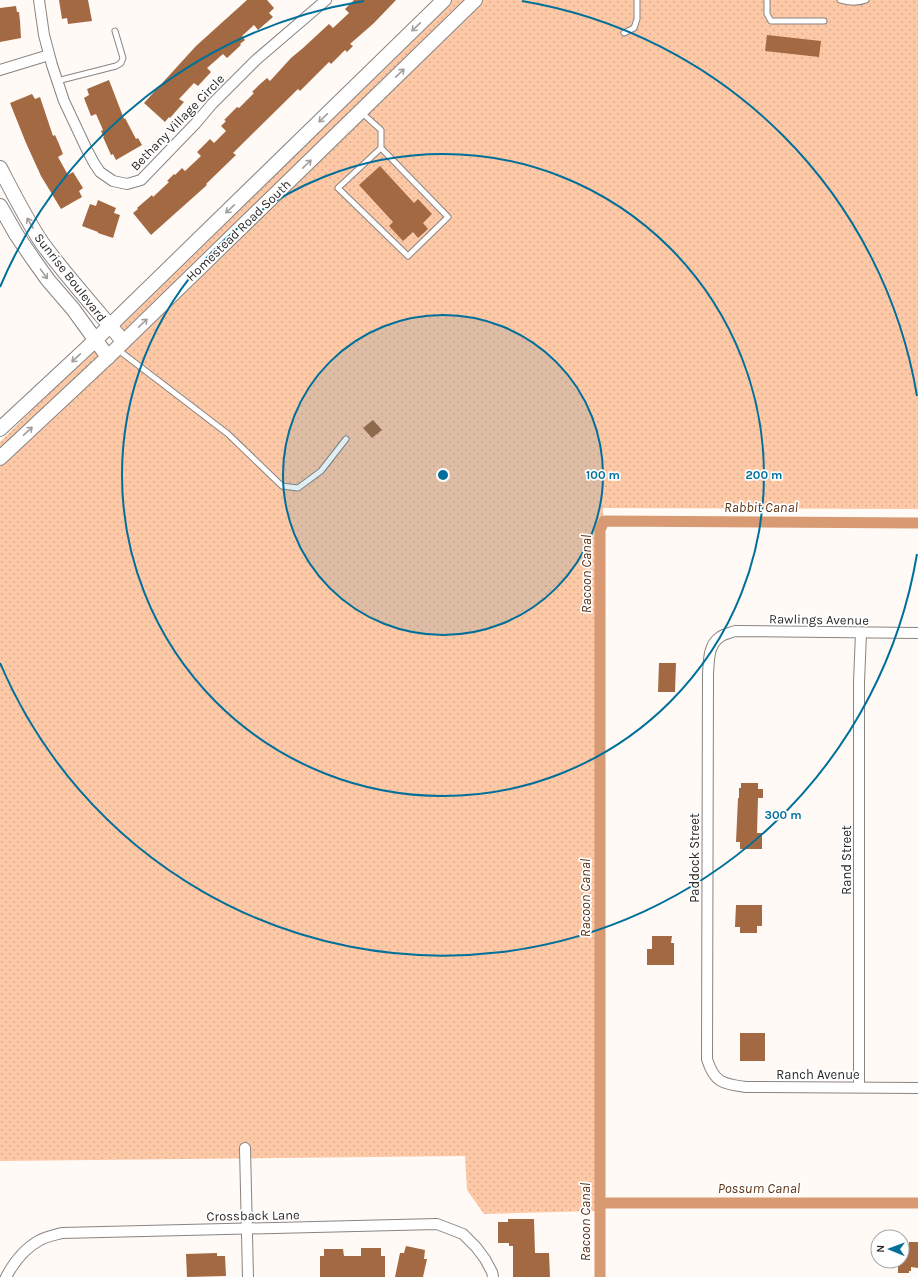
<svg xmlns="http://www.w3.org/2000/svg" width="918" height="1277" font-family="Karla,sans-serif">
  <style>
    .grass { fill: url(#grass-dots) }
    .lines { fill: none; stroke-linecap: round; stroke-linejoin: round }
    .canal { stroke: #d79a72; stroke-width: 11 }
    .building { fill: #a26942 }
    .lane-casing { stroke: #898481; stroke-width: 7 }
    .street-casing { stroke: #898481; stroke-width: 12 }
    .secondary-casing { stroke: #898481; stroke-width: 16 }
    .lane { stroke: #fff; stroke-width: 5 }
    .street { stroke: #fff; stroke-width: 10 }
    .secondary { stroke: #fff; stroke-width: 14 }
    .oneway { stroke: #a09f9e }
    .ring { fill: none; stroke: #00709b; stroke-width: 2 }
    .labels { text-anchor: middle; stroke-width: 3.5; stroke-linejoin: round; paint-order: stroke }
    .street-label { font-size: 13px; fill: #2b2928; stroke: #fff }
    .water-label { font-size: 14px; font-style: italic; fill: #5c3315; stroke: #fff }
    .centre { fill: #00709b; stroke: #fff; stroke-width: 2 }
    .ring-label { font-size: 12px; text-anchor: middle; font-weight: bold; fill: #00709b; stroke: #fff; stroke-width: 3.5; stroke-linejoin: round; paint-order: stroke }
  </style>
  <defs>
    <pattern id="grass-dots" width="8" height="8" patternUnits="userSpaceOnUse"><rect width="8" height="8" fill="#fdc8a6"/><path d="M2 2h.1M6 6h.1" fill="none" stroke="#d9ac8f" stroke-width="1.8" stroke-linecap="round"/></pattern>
  </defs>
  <rect width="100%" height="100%" fill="#fffaf6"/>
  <g class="grass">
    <polygon points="452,0 466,0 124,333 118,326"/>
    <polygon points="483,0 918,0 918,509 603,508 596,1211 484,1214 467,1190 465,1156 0,1161 0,466 245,233"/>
    <polygon points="94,348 100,356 0,450 0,442"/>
  </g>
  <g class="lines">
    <g class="canal">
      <polyline points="600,1203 918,1203"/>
      <polyline points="600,1277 600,530 604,521 918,523"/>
    </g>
  </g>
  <g class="building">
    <polygon points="59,0 88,0 92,21 68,24 67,18 62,19"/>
    <polygon points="247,0 267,0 274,8 269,13 273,17 258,30 254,25 242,36 245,40 240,44 241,45 227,58 223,54 207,68 211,72 198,86 194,83 179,99 184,102 170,118 169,117 165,122 144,103 196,46"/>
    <polygon points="354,0 396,0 374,23 350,44 353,46 347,52 345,50 331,64 329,62 300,91 298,89 233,153 236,155 206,184 207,185 151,235 133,213 138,209 137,208 152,195 153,197 169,182 167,181 174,174 175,175 182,168 185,171 201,156 197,152 210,139 214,143 226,131 221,126 226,121 224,120 237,107 239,108 254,93 252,92 259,85 267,78 270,81 291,58 303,48 329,24 333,28 349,13 345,9"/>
    <polygon points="16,6 17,12 19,12 20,21 21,38 0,42 0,8"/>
    <polygon points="767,35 821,41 819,57 765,51"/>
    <polygon points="109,80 124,119 125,118 136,139 138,138 142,145 116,160 113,154 111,155 103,137 104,137 101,131 103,130 96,114 91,116 84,98 89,95 87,89"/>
    <polygon points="32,94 35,99 40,97 53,136 55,135 59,144 63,154 58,157 68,175 73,172 83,188 79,191 82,197 61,209 41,176 26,143 10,103"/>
    <polygon points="380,166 414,203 418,199 432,214 423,223 428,229 418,238 413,232 403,241 389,226 393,222 359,185"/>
    <polygon points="98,200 116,208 114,213 120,215 113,238 98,233 98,232 82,226 90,204 96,206"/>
    <polygon points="373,420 382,430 372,438 363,428"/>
    <polygon points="659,663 676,663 675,692 658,692"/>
    <polygon points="741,783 758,783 758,789 763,789 763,798 758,798 757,833 762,833 762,849 740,849 740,842 736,842 738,798 739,798 739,788 741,788"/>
    <polygon points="736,905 762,905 762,926 757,926 757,933 740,933 740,927 735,927"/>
    <polygon points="652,936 672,936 671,943 674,943 674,965 647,965 647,949 652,949"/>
    <rect x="740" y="1033" width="25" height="28"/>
    <polygon points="508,1219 534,1219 535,1253 549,1253 550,1277 513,1277 513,1246 509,1246 509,1243 498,1243 498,1222 508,1222"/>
    <polygon points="909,1242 918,1242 918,1268 911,1267 911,1271 909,1271 909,1273 898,1273 898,1261 902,1261 902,1252 909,1252"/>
    <polygon points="406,1246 425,1250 424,1259 427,1259 423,1277 395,1277 400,1253 404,1253"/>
    <polygon points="361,1248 381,1248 381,1256 385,1256 385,1277 320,1277 320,1256 324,1256 324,1249 343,1249 344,1256 361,1256"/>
    <polygon points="217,1253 217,1256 225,1256 226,1276 187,1277 186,1254"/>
  </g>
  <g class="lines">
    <g class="lane-casing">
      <g id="lane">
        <polyline points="767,0 767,14 771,21 824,21"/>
        <path d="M840 0C849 3 858 3 866 0"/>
        <polyline points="624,33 634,28 637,19 637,0"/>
        <polyline points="57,81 116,66 121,63 123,58 115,31"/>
        <polyline points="361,112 381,130 381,148 448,217 408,256 338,188 381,148"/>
        <polyline points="117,349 228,434 282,486 298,488 321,471 346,439"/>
      </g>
    </g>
    <g class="street-casing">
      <g id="street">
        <polyline points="39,0 44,35 52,65 64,101 87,150 94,163 100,172 113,181 127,184 141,180 196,123 212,104 256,60 326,0"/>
        <polyline points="0,70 49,55"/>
        <path d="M918 633 735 631C730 633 724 634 720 637 708 645 709 661 708 674L707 1059C714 1082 722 1084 746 1087L918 1088"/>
        <polyline points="859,1087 859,682 861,633"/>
        <polyline points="245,1148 248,1277"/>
        <path d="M6 1277C14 1262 25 1248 40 1240 47 1236 55 1235 62 1233L437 1224 463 1234 476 1247 485 1259 492 1272 493 1277"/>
      </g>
    </g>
    <g class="secondary-casing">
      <g id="secondary">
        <path d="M0 168C13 193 26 219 42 243 67 277 96 309 123 341"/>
        <polyline points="0,206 16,234 33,259 48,280 73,309 108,357"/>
        <polyline points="0,429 87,348 444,0"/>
        <polyline points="0,458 108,357 475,0"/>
      </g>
    </g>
    <use href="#lane" class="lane"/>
    <use href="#street" class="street"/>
    <use href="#secondary" class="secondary"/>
  </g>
  <defs><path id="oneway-shaft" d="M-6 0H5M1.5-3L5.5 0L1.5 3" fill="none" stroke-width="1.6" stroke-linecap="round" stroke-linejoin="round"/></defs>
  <g class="oneway">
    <use href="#oneway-shaft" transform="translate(416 27) rotate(136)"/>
    <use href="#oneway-shaft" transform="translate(400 73) rotate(-44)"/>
    <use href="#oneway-shaft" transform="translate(323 118) rotate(136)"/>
    <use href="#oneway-shaft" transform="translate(307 164) rotate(-44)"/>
    <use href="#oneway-shaft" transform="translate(230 209) rotate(136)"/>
    <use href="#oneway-shaft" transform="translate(30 223) rotate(-121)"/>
    <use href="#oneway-shaft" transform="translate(44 274) rotate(54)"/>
    <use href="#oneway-shaft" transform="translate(143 323) rotate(-44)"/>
    <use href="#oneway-shaft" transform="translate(76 358) rotate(137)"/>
    <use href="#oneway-shaft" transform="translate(28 431) rotate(-43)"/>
  </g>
  <circle cx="443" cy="475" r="160" fill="#00709b" fill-opacity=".12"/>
  <g class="ring">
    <circle cx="443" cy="475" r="160"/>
    <circle cx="443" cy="475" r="321"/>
    <path d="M917 554A481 481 0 0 1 0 663M0 287A481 481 0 0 1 364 1M522 1A481 481 0 0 1 917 396"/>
  </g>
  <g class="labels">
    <g class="street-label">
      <text transform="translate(177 122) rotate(-46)" y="5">Bethany Village Circle</text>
      <text transform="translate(238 230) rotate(-44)" y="5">Homestead Road South</text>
      <text transform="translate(71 277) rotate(52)" y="5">Sunrise Boulevard</text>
      <text transform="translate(819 619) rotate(1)" y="5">Rawlings Avenue</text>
      <text transform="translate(694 858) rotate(-90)" y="5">Paddock Street</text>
      <text transform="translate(846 860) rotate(-90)" y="5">Rand Street</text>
      <text x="818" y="1079">Ranch Avenue</text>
      <text transform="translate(253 1215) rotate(-1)" y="5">Crossback Lane</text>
    </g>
    <g class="water-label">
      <text x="761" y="512">Rabbit Canal</text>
      <text transform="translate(586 574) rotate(-90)" y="5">Racoon Canal</text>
      <text transform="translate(585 898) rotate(-90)" y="5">Racoon Canal</text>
      <text x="759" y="1193">Possum Canal</text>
      <text transform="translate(585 1222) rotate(-90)" y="5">Racoon Canal</text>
    </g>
  </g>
  <circle cx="443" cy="475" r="6" class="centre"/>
  <g class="ring-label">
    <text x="603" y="479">100 m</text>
    <text x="764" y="479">200 m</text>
    <text x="783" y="819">300 m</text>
  </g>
  <g transform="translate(890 1249) rotate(271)"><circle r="19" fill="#ffffff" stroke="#aaa9a9"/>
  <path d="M0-3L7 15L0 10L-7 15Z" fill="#00709b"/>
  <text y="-6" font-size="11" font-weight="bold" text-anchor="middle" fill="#2b2928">N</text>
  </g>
</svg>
